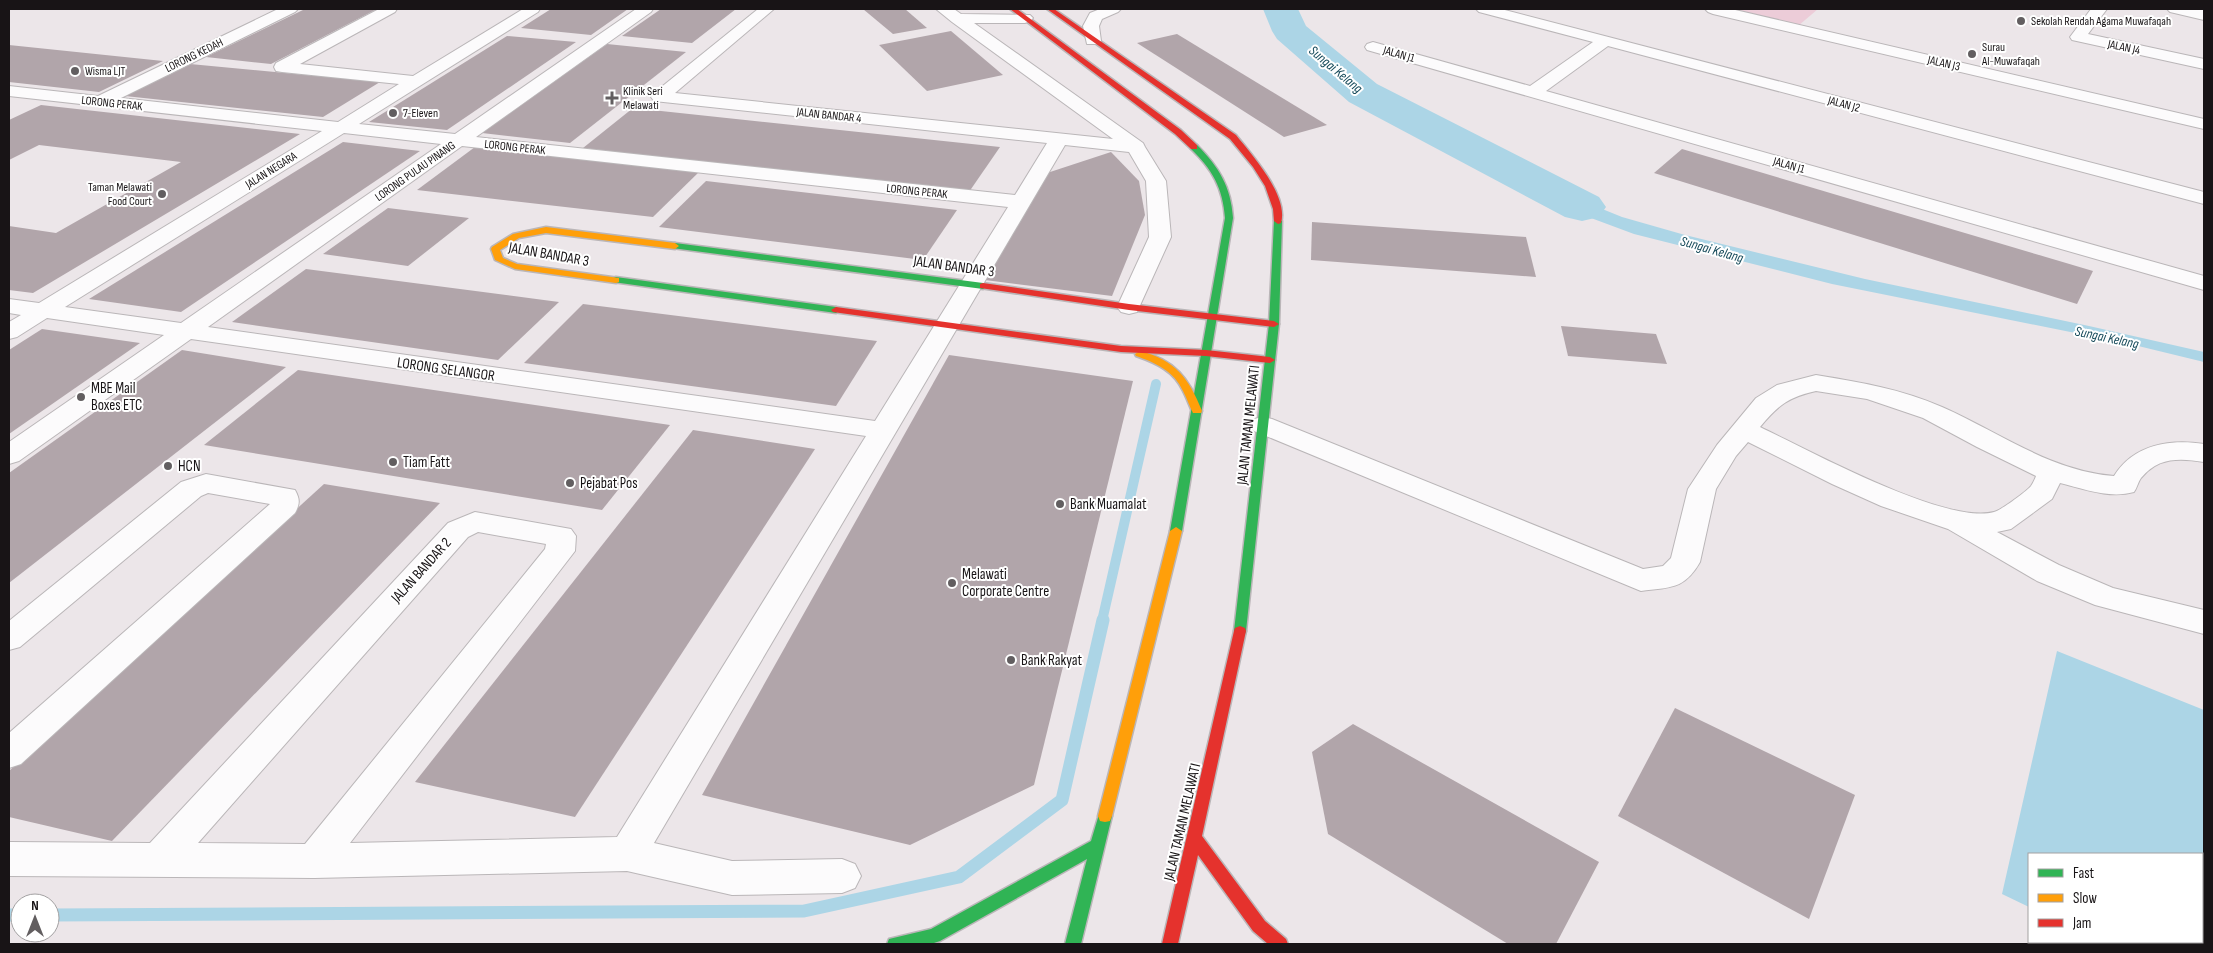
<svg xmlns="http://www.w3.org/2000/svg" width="2213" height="953" font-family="'Sofia Sans Condensed',sans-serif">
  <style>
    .green { fill: #ecccd8 }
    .water { fill: #acd5e6 }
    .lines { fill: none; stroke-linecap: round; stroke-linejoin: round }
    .stream-far1 { stroke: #acd5e6; stroke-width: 10 }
    .stream { stroke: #acd5e6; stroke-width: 13 }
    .river { fill: #acd5e6; fill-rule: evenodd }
    .building { fill: #b1a5aa }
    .street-casing { stroke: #bab6b8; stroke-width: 2 }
    .fast-casing { stroke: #bab6b8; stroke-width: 3 }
    .slow-casing { stroke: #bab6b8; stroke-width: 3 }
    .jam-casing { stroke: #bab6b8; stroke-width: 3 }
    .street { fill: #fcfbfc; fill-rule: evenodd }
    .fast { fill: #30b455; fill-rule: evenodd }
    .slow { fill: #ff9f0a; fill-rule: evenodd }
    .jam { fill: #e5322d; fill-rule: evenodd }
    .poi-dot { fill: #625e60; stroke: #fff; stroke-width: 2 }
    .labels { text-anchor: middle; stroke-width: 4; stroke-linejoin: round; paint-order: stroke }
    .far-poi-label { font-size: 12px; fill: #181416; stroke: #fff; text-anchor: start }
    .far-street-label { font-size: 12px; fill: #181416; stroke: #fff }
    .far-water-label { font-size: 14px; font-style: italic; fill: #164a5a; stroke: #fff }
    .street-label { font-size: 15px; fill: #181416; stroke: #fff }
    .poi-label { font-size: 15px; fill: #181416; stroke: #fff; text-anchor: start }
  </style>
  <rect width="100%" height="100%" fill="#ece6e9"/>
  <polygon class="green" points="1721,9 1818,9 1798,26"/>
  <g class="water">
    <polygon points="1508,164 1538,176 1580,200 1622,217 1685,235 1865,279 2089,326 2204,352 2204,362 2130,344 1832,284 1634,234 1548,202 1497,170"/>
    <polygon points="2057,651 2204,710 2204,944 2105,944 2100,942 2202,942 2202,854 2029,854 2029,907 2002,894"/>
  </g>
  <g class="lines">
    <polyline class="stream-far1" points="1102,621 1156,384"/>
    <g class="stream">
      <polyline points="9,915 20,915"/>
      <polyline points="50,915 804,911 959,877 1062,800 1103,620"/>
    </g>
    <polygon class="river" points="1263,9 1298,9 1306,26 1377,84 1599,197 1606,207 1599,217 1582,221 1565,217 1349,102 1277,39 1272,31"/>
  </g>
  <g class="building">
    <polygon points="305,9 377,9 271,64 206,57"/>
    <polygon points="551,9 628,9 591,35 521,28"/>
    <polygon points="661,9 736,9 692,43 622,36"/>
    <polygon points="863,9 905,9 927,28 893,34"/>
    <polygon points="951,31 1003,75 927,91 879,45"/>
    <polygon points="1177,34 1327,125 1284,137 1137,43"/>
    <polygon points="507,36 576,42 447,130 369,122"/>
    <polygon points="607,44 686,52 570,143 482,133"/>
    <polygon points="9,45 163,61 99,92 9,82"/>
    <polygon points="190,64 380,82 323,117 125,96"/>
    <polygon points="41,105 300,134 33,293 9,290 9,226 56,233 181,162 39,145 9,160 9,120"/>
    <polygon points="633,108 1000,147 969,192 583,148"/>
    <polygon points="343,142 420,151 181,312 89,299"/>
    <polygon points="475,147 700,171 653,217 417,190"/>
    <polygon points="1682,149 2093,271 2077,304 1654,173"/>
    <polygon points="1111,152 1139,181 1145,215 1112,296 985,280 1044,174"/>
    <polygon points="706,181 957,210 923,260 659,227"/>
    <polygon points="388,208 469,218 408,266 323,254"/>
    <polygon points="1312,222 1526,237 1536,277 1311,260"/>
    <polygon points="306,269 559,302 498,360 232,322"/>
    <polygon points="583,304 877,341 836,406 524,363"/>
    <polygon points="1561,326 1656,334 1667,364 1568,356"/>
    <polygon points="42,329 140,343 9,434 9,350"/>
    <polygon points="182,350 286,367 9,583 9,473"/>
    <polygon points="949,355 1133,381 1034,785 910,845 702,795"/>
    <polygon points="298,370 670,425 602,510 204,445"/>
    <polygon points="693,430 815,449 575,817 415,782"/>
    <polygon points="324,484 440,503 112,841 9,817 9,771"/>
    <polygon points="1675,708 1855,795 1809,919 1618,816"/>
    <polygon points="1353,724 1599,862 1556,944 1508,944 1328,834 1312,752"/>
  </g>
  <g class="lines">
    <g class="street-casing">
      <g id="street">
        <path d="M278 9H298L295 12 121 98 338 122 399 84 282 72 276 71 274 67 276 63 379 9H397L395 12 300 64 413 76 523 9H540L538 12 359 124 455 134 636 9H653L651 12 476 137 1015 195 1047 143 654 101 651 97 654 93 758 9H774L675 93 1113 139 952 22 936 9H954L961 14 1030 15 1033 18 1030 21 1025 23H974L1143 143 1145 147 1166 181 1171 237 1137 312 1129 314 1121 312 1117 307 1149 237 1146 181 1129 152 1065 145 654 843 732 861 842 859 855 864 861 876 855 888 842 893 732 895 627 871 314 878 9 876V842L150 843 448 523 475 512 571 529 576 536 575 551 350 843 617 837 866 436 191 339 19 461 9 464V442L164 335 47 318 17 337 9 339V322L21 315 9 313V299L39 303 322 131 9 96V86L98 96ZM344 133 441 144 181 323 65 307ZM462 146 1008 207 875 421 208 327ZM478 532 546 544 545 549 305 844 198 843 468 537Z"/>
        <polygon points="1100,9 1121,9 1118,12 1102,19 1099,26 1101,41 1099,44 1087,44 1083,26 1090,13"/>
        <polygon points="1476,9 1501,9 2204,192 2204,204 1608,46 1546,91 2204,276 2204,290 1367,50 1365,47 1367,44 1373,42 1530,86 1593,42 1479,12"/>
        <polygon points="1705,9 1731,9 2204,119 2204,129 1713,14 1708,12"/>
        <polygon points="2091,9 2107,9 2088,34 2204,59 2204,69 2072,40 2070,37"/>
        <polygon points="2167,9 2204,10 2204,20 2170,12"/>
        <path d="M1816 375C1859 382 1902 389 1942 407 1999 432 2050 471 2114 476 2134 444 2170 439 2204 444V462C2180 458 2158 457 2141 478 2138 482 2137 488 2134 492 2110 499 2084 489 2060 483L2052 499 2011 529 1997 532 2059 565 2113 588 2204 610V634L2095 605 2037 581 1948 529 1881 506 1832 484 1748 442 1736 456 1716 489 1700 562C1684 590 1670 587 1641 591L1254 431 1250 425 1254 419 1263 417 1272 419 1643 569 1663 566 1671 558 1688 489 1717 445 1756 398 1777 385ZM1816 391 1867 399 1923 418 1977 447 2036 476C2035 479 2033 483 2031 486 2027 491 2000 511 1994 512 1945 525 1808 450 1760 427 1778 405 1789 397 1816 391Z"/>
        <path d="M206 474 295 490C300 499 300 504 295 513L21 764 9 768V733L270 504 208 493 201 496 20 647 9 650V621L181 482Z"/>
      </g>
    </g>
    <g class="fast-casing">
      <g id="fast">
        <path d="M1191 145H1197C1219 167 1231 187 1233 218L1182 531 1176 535 1170 531 1225 218C1223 188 1212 169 1191 149Z"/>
        <polygon points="1278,218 1282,221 1279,324 1246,631 1245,634 1240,636 1235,634 1234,631 1269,324 1274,221"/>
        <polygon points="675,243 983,283 988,286 983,289 672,248 672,244"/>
        <polygon points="616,277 836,307 841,310 836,313 613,282 613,278"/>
        <polygon points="1105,810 1110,811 1112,816 1081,944 1065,944 1087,859 940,941 931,944 887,944 889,939 931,929 1091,841 1100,811"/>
      </g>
    </g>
    <g class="slow-casing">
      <g id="slow">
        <polygon points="546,227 675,243 679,246 675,249 546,233 519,238 500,250 503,258 517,264 619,278 619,282 616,283 515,269 495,260 491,249 492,247 513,234"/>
        <path d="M1140 351C1175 360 1189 378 1202 411L1201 413H1193C1189 406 1187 398 1183 391 1174 371 1156 363 1136 356L1135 354Z"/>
        <polygon points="1176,527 1182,531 1112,816 1110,821 1105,822 1100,821 1098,816 1170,531"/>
      </g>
    </g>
    <g class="jam-casing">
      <g id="jam">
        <polygon points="1010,9 1017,9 1181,130 1197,145 1197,149 1191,149 1175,134"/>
        <path d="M1047 9H1054L1236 135C1252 155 1289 196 1281 223L1278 224 1274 221 1273 209 1265 186 1253 167 1230 139Z"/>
        <polygon points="983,283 1129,304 1274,321 1279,324 1274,327 1129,310 980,288 980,284"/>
        <polygon points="836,307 1121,346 1206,350 1270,357 1275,360 1270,363 1206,356 1121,352 833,312 831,310"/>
        <polygon points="1240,626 1245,628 1246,631 1202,836 1265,921 1286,939 1288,944 1268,944 1253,931 1198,855 1178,944 1162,944 1234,631 1235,628"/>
      </g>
    </g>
    <use href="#street" class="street"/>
    <use href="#fast" class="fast"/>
    <use href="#slow" class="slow"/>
    <use href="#jam" class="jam"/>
  </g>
  <g class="poi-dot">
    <circle cx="2021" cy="21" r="5"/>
    <circle cx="1972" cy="54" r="5"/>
    <circle cx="75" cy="71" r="5"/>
    <path d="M609.5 90.5h5v5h5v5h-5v5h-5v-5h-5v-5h5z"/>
    <circle cx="393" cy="113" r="5"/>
    <circle cx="162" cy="194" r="5"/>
    <circle cx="81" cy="397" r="5"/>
    <circle cx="393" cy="462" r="5"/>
    <circle cx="168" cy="466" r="5"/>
    <circle cx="570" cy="483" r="5"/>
    <circle cx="1060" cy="504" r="5"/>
    <circle cx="952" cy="583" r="5"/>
    <circle cx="1011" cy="660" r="5"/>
  </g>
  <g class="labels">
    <g class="far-poi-label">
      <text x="2031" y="25">Sekolah Rendah Agama Muwafaqah</text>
      <text x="1982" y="51">Surau<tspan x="1982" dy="14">Al-Muwafaqah</tspan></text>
      <text x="85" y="75">Wisma LJT</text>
      <text x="623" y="95">Klinik Seri<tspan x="623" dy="14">Melawati</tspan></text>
      <text x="403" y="117">7-Eleven</text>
      <text x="152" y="191" text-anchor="end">Taman Melawati<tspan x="152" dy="14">Food Court</tspan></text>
    </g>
    <g class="far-street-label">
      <text transform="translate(2124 47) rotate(12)" y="4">JALAN J4</text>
      <text transform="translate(1399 54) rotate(16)" y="4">JALAN J1</text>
      <text transform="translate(194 55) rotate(-26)" y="4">LORONG KEDAH</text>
      <text transform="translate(1944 63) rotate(13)" y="4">JALAN J3</text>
      <text transform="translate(112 103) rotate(6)" y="4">LORONG PERAK</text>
      <text transform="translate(1844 104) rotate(15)" y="4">JALAN J2</text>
      <text transform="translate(829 115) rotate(6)" y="4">JALAN BANDAR 4</text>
      <text transform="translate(515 147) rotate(6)" y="4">LORONG PERAK</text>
      <text transform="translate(1789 165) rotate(16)" y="4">JALAN J1</text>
      <text transform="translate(271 170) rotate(-32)" y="4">JALAN NEGARA</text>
      <text transform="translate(415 171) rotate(-35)" y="4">LORONG PULAU PINANG</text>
      <text transform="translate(917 191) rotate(6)" y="4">LORONG PERAK</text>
    </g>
    <g class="far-water-label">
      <text transform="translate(1336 69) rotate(40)" y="5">Sungai Kelang</text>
      <text transform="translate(1712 249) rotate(16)" y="5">Sungai Kelang</text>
      <text transform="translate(2107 337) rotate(12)" y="5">Sungai Kelang</text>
    </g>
    <g class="street-label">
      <text transform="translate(549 254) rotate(10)" y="5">JALAN BANDAR 3</text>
      <text transform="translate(954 266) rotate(8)" y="5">JALAN BANDAR 3</text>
      <text transform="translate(446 369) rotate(8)" y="5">LORONG SELANGOR</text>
      <text transform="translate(1248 425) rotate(-84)" y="5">JALAN TAMAN MELAWATI</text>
      <text transform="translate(421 570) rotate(-48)" y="5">JALAN BANDAR 2</text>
      <text transform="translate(1182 822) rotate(-77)" y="5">JALAN TAMAN MELAWATI</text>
    </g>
    <g class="poi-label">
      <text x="91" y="393">MBE Mail<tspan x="91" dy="17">Boxes ETC</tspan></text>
      <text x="403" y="467">Tiam Fatt</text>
      <text x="178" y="471">HCN</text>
      <text x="580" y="488">Pejabat Pos</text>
      <text x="1070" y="509">Bank Muamalat</text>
      <text x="962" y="579">Melawati<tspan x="962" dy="17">Corporate Centre</tspan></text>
      <text x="1021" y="665">Bank Rakyat</text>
    </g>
  </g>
  <rect width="2213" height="953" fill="none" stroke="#181416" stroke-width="20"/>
  <rect x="2028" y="853" width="175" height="90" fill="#ffffff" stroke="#a3a1a2"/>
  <rect x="2038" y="869" width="25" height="8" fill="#30b455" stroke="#a3a1a2"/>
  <text x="2073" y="878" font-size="15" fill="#181416">Fast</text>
  <rect x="2038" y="894" width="25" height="8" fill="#ff9f0a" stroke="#a3a1a2"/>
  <text x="2073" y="903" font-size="15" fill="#181416">Slow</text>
  <rect x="2038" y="919" width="25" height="8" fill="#e5322d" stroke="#a3a1a2"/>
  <text x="2073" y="928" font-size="15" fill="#181416">Jam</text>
  <g transform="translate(35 918)"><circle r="24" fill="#ffffff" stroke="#a3a1a2"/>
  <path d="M0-4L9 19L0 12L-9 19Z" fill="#625e60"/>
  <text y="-8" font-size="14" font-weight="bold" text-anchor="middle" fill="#181416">N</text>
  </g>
</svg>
